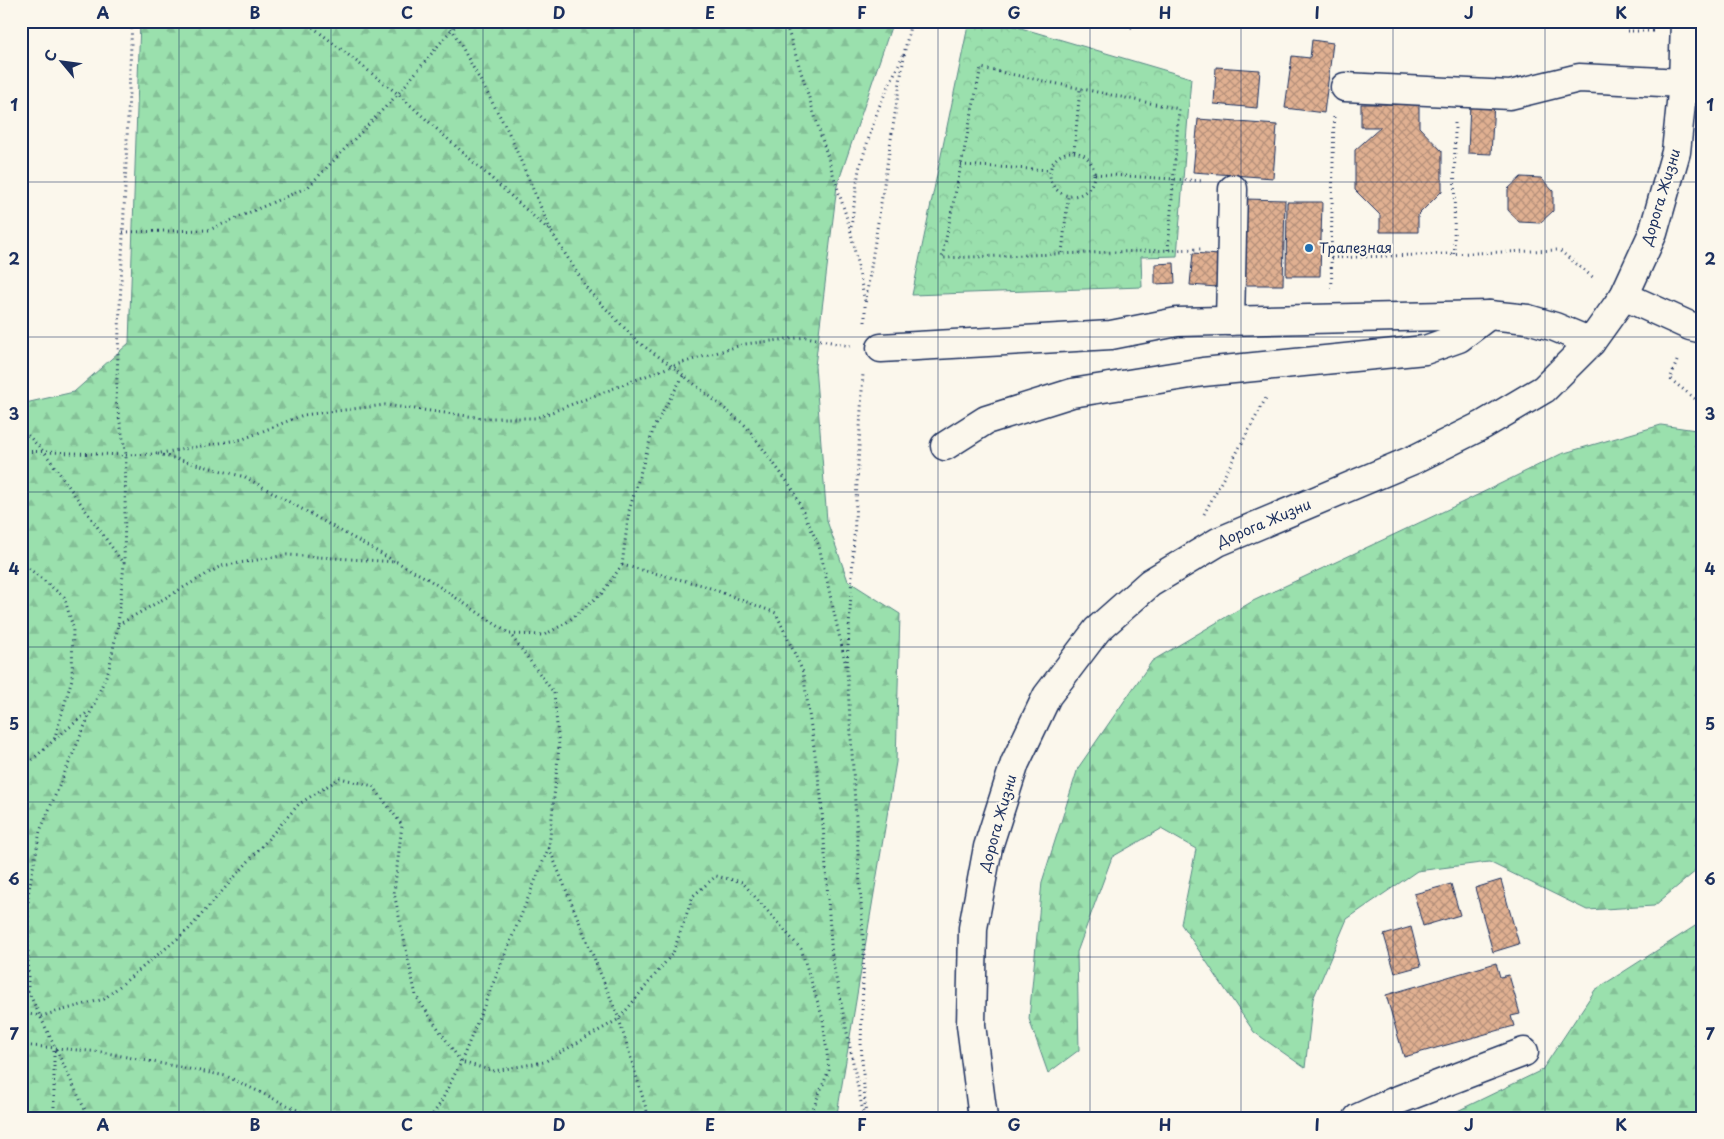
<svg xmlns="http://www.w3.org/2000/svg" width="1724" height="1139" font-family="'Playpen Sans',sans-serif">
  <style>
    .forest { fill: url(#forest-firs); stroke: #5a8886 }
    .park { fill: url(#park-crowns); stroke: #5a8886 }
    .building { fill: url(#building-cross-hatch); stroke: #1b2f5e }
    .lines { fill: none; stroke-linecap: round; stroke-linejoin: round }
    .minor-casing { stroke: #1b2f5e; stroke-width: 31 }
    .major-casing { stroke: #1b2f5e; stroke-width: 31 }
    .path { stroke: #1b2f5e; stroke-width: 3; stroke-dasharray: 1 4; stroke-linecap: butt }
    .minor { stroke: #fbf7ec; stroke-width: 28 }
    .major { stroke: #fbf7ec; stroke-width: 28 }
    .grid { fill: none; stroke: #1b2f5e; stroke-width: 1; stroke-opacity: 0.55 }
    .poi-dot { fill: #1f6fb2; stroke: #fbf7ec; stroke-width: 2 }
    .labels { text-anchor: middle; stroke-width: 4.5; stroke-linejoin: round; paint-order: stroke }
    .street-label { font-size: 14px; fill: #1b2f5e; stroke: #fbf7ec }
    .poi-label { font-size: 14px; fill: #1b2f5e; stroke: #fbf7ec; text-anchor: start }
    .neatline { fill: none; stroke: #1b2f5e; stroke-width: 2 }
    .grid-label { font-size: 16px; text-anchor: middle; font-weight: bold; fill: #1b2f5e }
  </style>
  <defs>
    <pattern id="forest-firs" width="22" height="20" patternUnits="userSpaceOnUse" patternTransform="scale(1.25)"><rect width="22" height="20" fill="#9ae0ad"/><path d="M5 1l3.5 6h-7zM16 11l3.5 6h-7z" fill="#84c097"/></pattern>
    <pattern id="park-crowns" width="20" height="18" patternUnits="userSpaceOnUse" patternTransform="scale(1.25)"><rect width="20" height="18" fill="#9ae0ad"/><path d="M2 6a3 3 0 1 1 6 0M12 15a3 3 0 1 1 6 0" fill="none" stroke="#84c097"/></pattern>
    <pattern id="building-cross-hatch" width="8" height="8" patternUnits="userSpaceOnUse" patternTransform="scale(1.25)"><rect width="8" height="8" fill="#e0b091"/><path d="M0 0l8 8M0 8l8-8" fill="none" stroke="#b5907a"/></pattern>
  </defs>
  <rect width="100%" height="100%" fill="#fbf7ec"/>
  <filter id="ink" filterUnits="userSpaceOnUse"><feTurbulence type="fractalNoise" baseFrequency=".02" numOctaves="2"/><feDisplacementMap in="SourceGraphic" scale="10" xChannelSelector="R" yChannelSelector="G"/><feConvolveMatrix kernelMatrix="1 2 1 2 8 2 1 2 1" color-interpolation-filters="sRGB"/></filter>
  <g filter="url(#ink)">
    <g class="forest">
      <polygon points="140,21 893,21 837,186 815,366 827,521 848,581 900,614 896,762 837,1114 835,1118 21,1118 21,404 74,392 129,343"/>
      <polygon points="1661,425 1703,431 1703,865 1654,906 1587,910 1489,862 1417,871 1347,919 1313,999 1305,1068 1254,1032 1181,924 1196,849 1161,829 1112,857 1077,952 1079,1050 1048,1073 1029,1019 1042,882 1078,768 1152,661 1253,601 1457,505 1561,454"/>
      <polygon points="1703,921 1703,1118 1443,1118 1542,1070 1595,990"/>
    </g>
    <polygon class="park" points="969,21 997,21 1191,78 1177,256 1141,257 1142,287 912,295"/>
    <g class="building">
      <polygon points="1312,40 1333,43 1324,113 1285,108 1292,56 1310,58"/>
      <polygon points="1216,67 1260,70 1257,108 1214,104"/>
      <polygon points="1470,102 1494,103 1491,154 1468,153"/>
      <polygon points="1361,104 1419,104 1419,127 1442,151 1442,191 1418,215 1418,232 1380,232 1380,215 1355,190 1355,150 1381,127 1361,127"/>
      <polygon points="1198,119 1277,125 1273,178 1193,172"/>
      <polygon points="1521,177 1541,178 1553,191 1553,211 1540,223 1519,222 1508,210 1508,189"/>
      <polygon points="1244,199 1285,200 1283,285 1242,285"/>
      <polygon points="1287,202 1322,202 1320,276 1286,276"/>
      <polygon points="1193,253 1219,255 1217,287 1190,285"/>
      <polygon points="1174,263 1175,283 1155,284 1155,264"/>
      <polygon points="1501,880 1519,944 1493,952 1475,888"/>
      <polygon points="1451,884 1460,915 1423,926 1414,894"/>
      <polygon points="1411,927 1421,966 1395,973 1384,935"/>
      <polygon points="1496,963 1500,977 1509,975 1520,1014 1511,1016 1514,1026 1404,1057 1386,995"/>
    </g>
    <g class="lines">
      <g class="minor-casing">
        <g id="minor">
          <polyline points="1345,87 1510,95 1579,78 1683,83"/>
          <polyline points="1624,296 1690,326 1703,329"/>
          <polyline points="1230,321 1233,189"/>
          <polyline points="881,348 1111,335 1177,322 1489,315 1528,319 1555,327 1591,342"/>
          <polyline points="945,446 986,420 1072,393 1203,372 1425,350 1459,338 1489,315"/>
          <polyline points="1358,1118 1393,1102 1524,1052"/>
        </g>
      </g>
      <g class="major-casing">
        <polyline id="major" points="983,1118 971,1025 973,928 988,847 1015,763 1047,696 1097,630 1150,583 1218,542 1415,459 1483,425 1544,389 1591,342 1624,296 1653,233 1676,152 1683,83 1685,21"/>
      </g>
      <g class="path">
        <polyline points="305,21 398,94 552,233 588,290 638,342 672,366 746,426 792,488 819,546 847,670 864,952 861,1043 866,1118"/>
        <polyline points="444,21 452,29 508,131 551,231"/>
        <polyline points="785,21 850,228 865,302"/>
        <polyline points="1112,21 1134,28"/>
        <polyline points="1627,31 1654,31"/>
        <polyline points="1074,151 1080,89"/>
        <circle cx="1072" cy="174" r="22"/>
        <polyline points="961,165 1049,170"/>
        <polyline points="1095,174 1204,181"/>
        <polyline points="851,227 859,169 878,109 903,55"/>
        <polyline points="123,232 209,230 308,187 398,94 452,29 461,21"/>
        <polyline points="1168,250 1179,109 981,68 942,258 1201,249"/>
        <polyline points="1062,253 1068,197"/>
        <polyline points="1454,254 1455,123"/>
        <polyline points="1331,258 1559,250 1595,279"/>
        <polyline points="1332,288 1331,258 1334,114"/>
        <polyline points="865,322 865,305 905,50 911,21"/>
        <polyline points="1677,361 1670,379 1703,405"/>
        <polyline points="21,428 45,453 123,563"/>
        <polyline points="21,451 126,455 155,454 243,439 303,415 385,405 483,418 536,418 672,366 745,344 806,337 851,346"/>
        <polyline points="158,454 245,477 394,561"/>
        <polyline points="1204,514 1267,396"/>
        <polyline points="21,562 64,597 73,627 72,679 54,740"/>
        <polyline points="622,565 702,585 776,613 803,672 821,796 832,958 864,1117"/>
        <polyline points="118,625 221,566 287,555 397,562 428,579 510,634 544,635 566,623 602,593 622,565 629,511 654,427 683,376"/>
        <polyline points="847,666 863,373"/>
        <polyline points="21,770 54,740 89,711"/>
        <polyline points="549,848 619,1019 649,1118"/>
        <polyline points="21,984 28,991"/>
        <polyline points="21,1013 41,1016 104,999 188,930 299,804 340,778 373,786 402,825 394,893 416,996 461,1062 494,1071 544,1062 619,1019 673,953 693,896 716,876 742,882 801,949 823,1019 829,1070 809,1118"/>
        <polyline points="21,1045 101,1052 226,1076 314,1118"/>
        <polyline points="54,1051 54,1118"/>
        <polyline points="89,1118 28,991 28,895 40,831 109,669 118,625 124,564 126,455 116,401 132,21"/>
        <polyline points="430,1118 440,1104 461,1062 549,847 559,747 554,693 510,634"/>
      </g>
      <use href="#minor" class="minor"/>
      <use href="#major" class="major"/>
    </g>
  </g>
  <path class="grid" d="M179 21V1118M331 21V1118M483 21V1118M634 21V1118M786 21V1118M938 21V1118M1090 21V1118M1241 21V1118M1393 21V1118M1545 21V1118M21 182H1703M21 337H1703M21 492H1703M21 647H1703M21 802H1703M21 957H1703"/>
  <circle class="poi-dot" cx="1309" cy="248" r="5"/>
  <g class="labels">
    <g class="street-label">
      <text transform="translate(1661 197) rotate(-73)" y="5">Дорога Жизни</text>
      <text transform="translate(1264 523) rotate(-23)" y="5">Дорога Жизни</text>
      <text transform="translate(998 823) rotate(-74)" y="5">Дорога Жизни</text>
    </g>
    <g class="poi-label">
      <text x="1319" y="253">Трапезная</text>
    </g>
  </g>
  <rect width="1724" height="1139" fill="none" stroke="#fbf7ec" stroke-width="55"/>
  <g transform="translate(62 62) rotate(299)" stroke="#fbf7ec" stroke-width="4" paint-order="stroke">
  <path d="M0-4L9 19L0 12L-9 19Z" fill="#1b2f5e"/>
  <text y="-8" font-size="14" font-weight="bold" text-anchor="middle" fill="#1b2f5e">С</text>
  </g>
  <rect x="28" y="28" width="1668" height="1084" class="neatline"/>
  <g class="grid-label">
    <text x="103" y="19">A</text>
    <text x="255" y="19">B</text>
    <text x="407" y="19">C</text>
    <text x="559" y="19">D</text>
    <text x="710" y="19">E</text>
    <text x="862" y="19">F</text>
    <text x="1014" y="19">G</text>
    <text x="1165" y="19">H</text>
    <text x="1317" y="19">I</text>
    <text x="1469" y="19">J</text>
    <text x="1621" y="19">K</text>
    <text x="14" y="111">1</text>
    <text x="1710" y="111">1</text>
    <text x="14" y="265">2</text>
    <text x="1710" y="265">2</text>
    <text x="14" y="420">3</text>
    <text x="1710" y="420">3</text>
    <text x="14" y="575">4</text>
    <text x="1710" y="575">4</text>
    <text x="14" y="730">5</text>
    <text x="1710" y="730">5</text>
    <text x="14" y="885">6</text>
    <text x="1710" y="885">6</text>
    <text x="14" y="1040">7</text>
    <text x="1710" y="1040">7</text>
    <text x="103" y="1131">A</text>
    <text x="255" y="1131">B</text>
    <text x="407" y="1131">C</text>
    <text x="559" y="1131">D</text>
    <text x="710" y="1131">E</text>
    <text x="862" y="1131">F</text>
    <text x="1014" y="1131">G</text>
    <text x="1165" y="1131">H</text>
    <text x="1317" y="1131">I</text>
    <text x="1469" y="1131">J</text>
    <text x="1621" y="1131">K</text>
  </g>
</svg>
